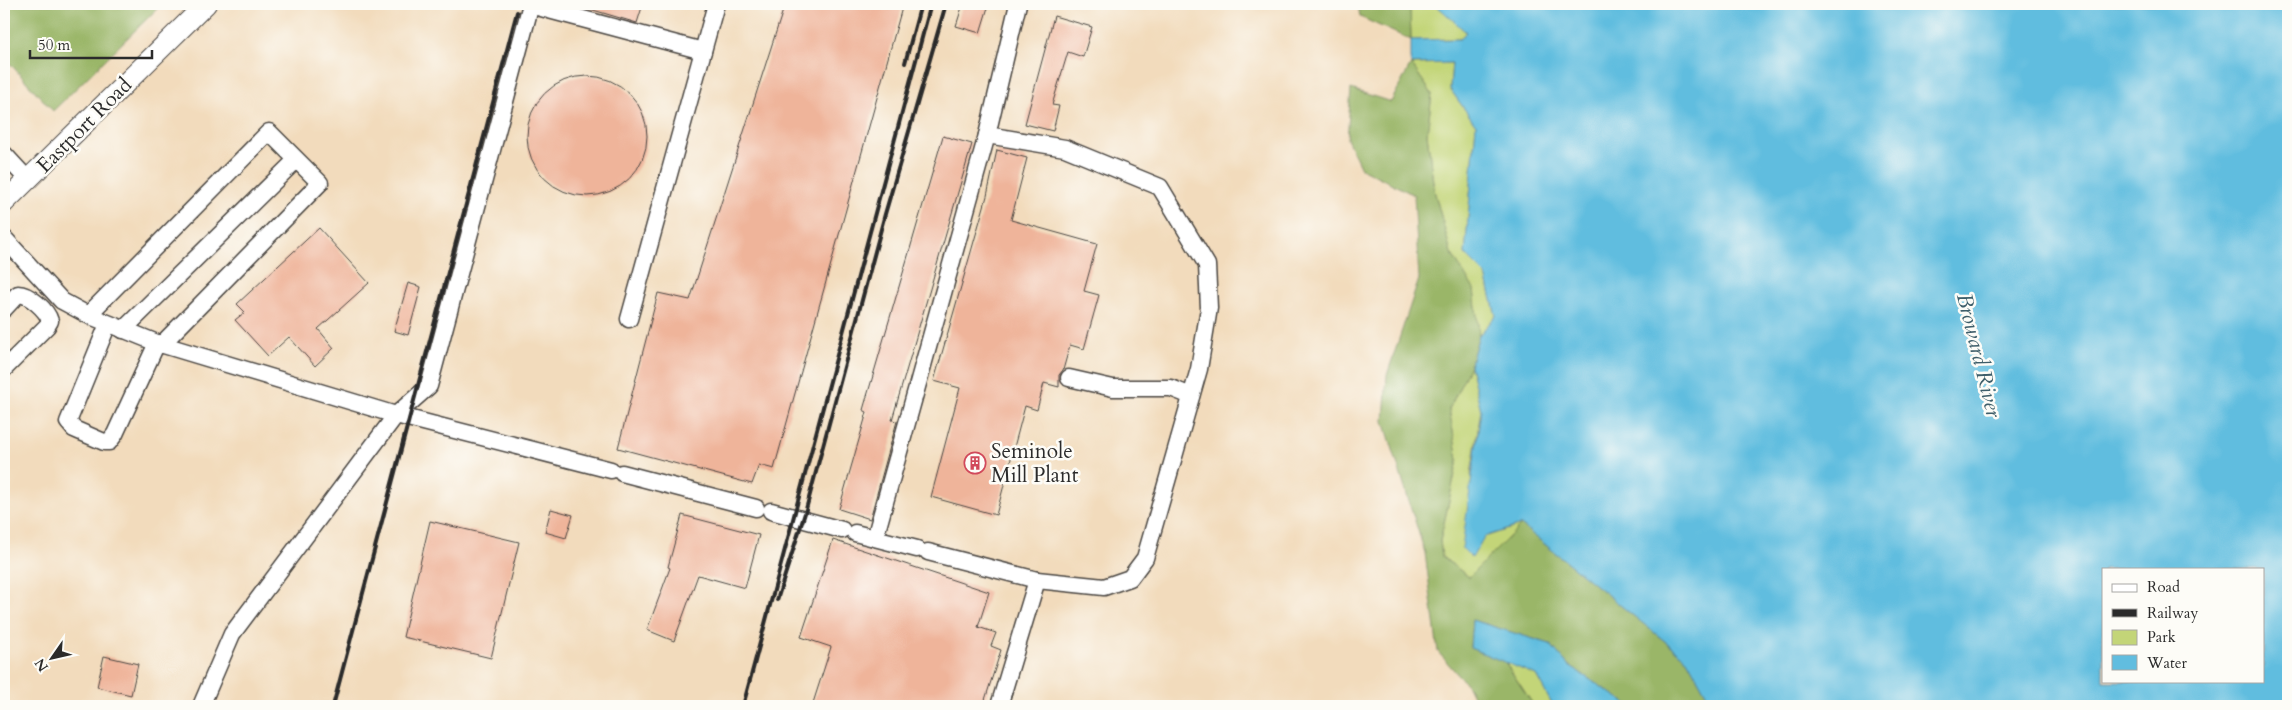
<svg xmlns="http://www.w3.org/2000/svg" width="2292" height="710" font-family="Cardo,serif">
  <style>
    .green { fill: #c3d578; stroke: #778052 }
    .forest { fill: #9ab668; stroke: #62704a }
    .water { fill: #61bddf; stroke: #467485; fill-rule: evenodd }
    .building { fill: #efb49a }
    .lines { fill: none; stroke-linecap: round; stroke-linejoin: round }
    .minor-casing { stroke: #494541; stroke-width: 19 }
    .major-casing { stroke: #494541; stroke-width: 22 }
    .minor { stroke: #fff; stroke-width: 16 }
    .major { stroke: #fff; stroke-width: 20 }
    .rail { stroke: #2b2b2b; stroke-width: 4 }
    .labels { text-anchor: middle; stroke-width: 5; stroke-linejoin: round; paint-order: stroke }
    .street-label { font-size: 21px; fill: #2b2b2b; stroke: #fdfcf7 }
    .poi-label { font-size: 21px; fill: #2b2b2b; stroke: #fdfcf7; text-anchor: start }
    .water-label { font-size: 22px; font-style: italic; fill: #3e5e6a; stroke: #fdfcf7 }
  </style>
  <rect width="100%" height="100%" fill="#fdfcf7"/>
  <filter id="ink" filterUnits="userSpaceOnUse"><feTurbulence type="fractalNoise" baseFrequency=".02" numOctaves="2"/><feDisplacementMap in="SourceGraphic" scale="10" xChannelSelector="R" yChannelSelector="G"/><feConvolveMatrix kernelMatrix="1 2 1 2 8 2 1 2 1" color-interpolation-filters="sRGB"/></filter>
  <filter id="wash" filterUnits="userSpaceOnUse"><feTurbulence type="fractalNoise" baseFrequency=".0096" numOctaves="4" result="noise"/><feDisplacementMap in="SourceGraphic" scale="20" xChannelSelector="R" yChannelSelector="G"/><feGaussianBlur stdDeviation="1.12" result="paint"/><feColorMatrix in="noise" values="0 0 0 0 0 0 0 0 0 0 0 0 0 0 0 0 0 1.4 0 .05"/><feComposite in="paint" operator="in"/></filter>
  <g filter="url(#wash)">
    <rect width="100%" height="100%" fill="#f2dbbc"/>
    <g class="green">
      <polygon points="1408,4 1435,4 1467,31 1460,39 1411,40 1410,7"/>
      <polygon points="1452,63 1450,89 1476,125 1465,254 1486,275 1496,316 1479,335 1474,290 1451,253 1434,190 1427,134 1432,94 1411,64"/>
      <polygon points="1470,366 1481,410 1471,474 1484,537 1521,525 1469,577 1442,557 1440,541 1458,460 1449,409"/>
      <polygon points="1505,662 1536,675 1553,706 1534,706"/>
    </g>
    <g class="forest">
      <polygon points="4,4 162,4 53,111 4,57"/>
      <polygon points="1358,4 1408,4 1410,7 1411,40 1360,17"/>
      <polygon points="1411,64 1432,94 1427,134 1434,190 1451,253 1474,289 1479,335 1470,366 1449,409 1458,460 1440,541 1442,557 1469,577 1521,525 1687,659 1713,706 1631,706 1569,666 1550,644 1472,620 1470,648 1505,662 1534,706 1478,706 1468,686 1438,652 1425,553 1384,421 1387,375 1419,279 1414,195 1361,168 1347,139 1351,89 1391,102"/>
    </g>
    <g class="water">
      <path d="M1435 4H2288V706H1713L1687 659 1521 525 1484 537 1472 558 1462 548 1481 410 1470 366 1479 335 1496 316 1486 275 1465 254 1476 125 1450 89 1452 63 1411 64V40L1460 39 1466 32ZM2103 569H2263V681H2103Z"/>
      <polygon points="1472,620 1550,644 1569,666 1631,706 1553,706 1536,675 1470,648"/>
    </g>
    <g id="blocks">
      <g class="building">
        <polygon points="583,4 643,4 637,23 583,7"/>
        <polygon points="785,4 903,4 774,469 759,465 752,484 618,448 658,293 690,300"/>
        <polygon points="963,4 989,4 980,33 956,26"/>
        <polygon points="1054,16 1092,27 1083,57 1068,52 1052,105 1059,106 1053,131 1025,124"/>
        <circle cx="587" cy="136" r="60"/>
        <polygon points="943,136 972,144 892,420 897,421 870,519 839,509 867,412 863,410"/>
        <polygon points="997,150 1027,158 1011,220 1097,244 1084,291 1099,295 1084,349 1070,345 1063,370 1059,375 1059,387 1044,383 1037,410 1025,406 996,515 931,497 960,388 934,381 987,196"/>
        <polygon points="319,228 369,283 318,329 334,348 315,366 289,337 268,356 235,320 245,312 237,304"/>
        <polygon points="408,283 421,287 408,335 394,331"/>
        <polygon points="551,509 573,515 566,538 545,532"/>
        <polygon points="682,515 759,535 745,588 698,575 674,641 647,630 670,568 668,567"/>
        <polygon points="430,521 519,542 491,658 403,637"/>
        <polygon points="833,540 989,592 978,627 996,633 991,646 1001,650 983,706 821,706 813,703 831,647 801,637"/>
        <polygon points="104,656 138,664 131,695 97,687"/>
      </g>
    </g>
  </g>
  <g filter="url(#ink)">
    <use href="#blocks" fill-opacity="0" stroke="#494541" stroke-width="1"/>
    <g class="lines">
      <g class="minor-casing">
        <g id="minor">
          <polyline points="1018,4 987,135 1065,148 1160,187 1207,265 1209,308 1199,369 1145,558 1130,578 1104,587 1037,580"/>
          <polyline points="530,5 703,51"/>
          <polyline points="4,154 28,180"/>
          <polyline points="4,238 62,301 88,315 157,343 396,415 611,470"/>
          <path d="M4 309 18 294C29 294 47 310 50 321L47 326 4 369"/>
          <polyline points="88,315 269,132 320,183 161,345"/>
          <polyline points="629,319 716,4"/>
          <polyline points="108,324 68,422 74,429 104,442 109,442 115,434 157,343"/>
          <polyline points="123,330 296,160"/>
          <polyline points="1069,378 1113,388 1171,388 1191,396"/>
          <polyline points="622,473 756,508"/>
          <polyline points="771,511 842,530"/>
          <polyline points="855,533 917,549"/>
          <polyline points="875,538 987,135"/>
          <polyline points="928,552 1037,580 999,706"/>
          <polyline points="201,706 232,634 396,415 429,386 531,4"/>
        </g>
      </g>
      <g class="major-casing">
        <polyline id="major" points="4,203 206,4"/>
      </g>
      <use href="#minor" class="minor"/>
      <use href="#major" class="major"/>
      <g class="rail">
        <polyline points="905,63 921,4"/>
        <polyline points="777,600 805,513 885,214 946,4"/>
        <polyline points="333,706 517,12"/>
        <polyline points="743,706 931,4"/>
      </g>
    </g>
  </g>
  <defs>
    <g id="building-ring" transform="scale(1.125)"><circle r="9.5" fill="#fdfcf7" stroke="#d1495b" stroke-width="1.5"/><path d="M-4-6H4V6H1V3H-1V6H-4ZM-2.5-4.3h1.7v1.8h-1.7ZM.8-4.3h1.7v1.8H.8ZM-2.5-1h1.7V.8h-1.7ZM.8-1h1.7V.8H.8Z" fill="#d1495b"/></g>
  </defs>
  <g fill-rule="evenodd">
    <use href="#building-ring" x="975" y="463"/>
  </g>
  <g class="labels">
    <g class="street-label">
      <text transform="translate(84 125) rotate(-45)" y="7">Eastport Road</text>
    </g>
    <g class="poi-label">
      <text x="991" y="458">Seminole<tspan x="991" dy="24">Mill Plant</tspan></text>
    </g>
    <g class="water-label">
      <text transform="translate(1980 355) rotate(76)" y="8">Broward River</text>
    </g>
  </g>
  <rect width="2292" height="710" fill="none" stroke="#fdfcf7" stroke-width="20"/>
  <rect x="2102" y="568" width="162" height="115" fill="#fdfcf7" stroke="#a9a8a5"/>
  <rect x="2112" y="584" width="25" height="8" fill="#ffffff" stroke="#a9a8a5"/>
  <text x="2147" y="592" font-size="15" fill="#2b2b2b">Road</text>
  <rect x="2112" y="609" width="25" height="8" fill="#2b2b2b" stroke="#a9a8a5"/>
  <text x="2147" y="618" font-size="15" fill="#2b2b2b">Railway</text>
  <rect x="2112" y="630" width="25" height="15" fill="#c3d578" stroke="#a9a8a5"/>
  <text x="2147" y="642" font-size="15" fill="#2b2b2b">Park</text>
  <rect x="2112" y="655" width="25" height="15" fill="#61bddf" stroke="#a9a8a5"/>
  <text x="2147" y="668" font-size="15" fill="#2b2b2b">Water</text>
  <g transform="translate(52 658) rotate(236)" stroke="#fdfcf7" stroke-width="4" paint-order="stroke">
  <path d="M0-4L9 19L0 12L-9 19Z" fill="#2b2b2b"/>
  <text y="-8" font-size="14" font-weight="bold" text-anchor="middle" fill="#2b2b2b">N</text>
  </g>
  <path d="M30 50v8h122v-8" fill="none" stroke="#2b2b2b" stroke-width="2.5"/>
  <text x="38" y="50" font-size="15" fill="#2b2b2b" stroke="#fdfcf7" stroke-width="4" paint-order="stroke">50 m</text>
</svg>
